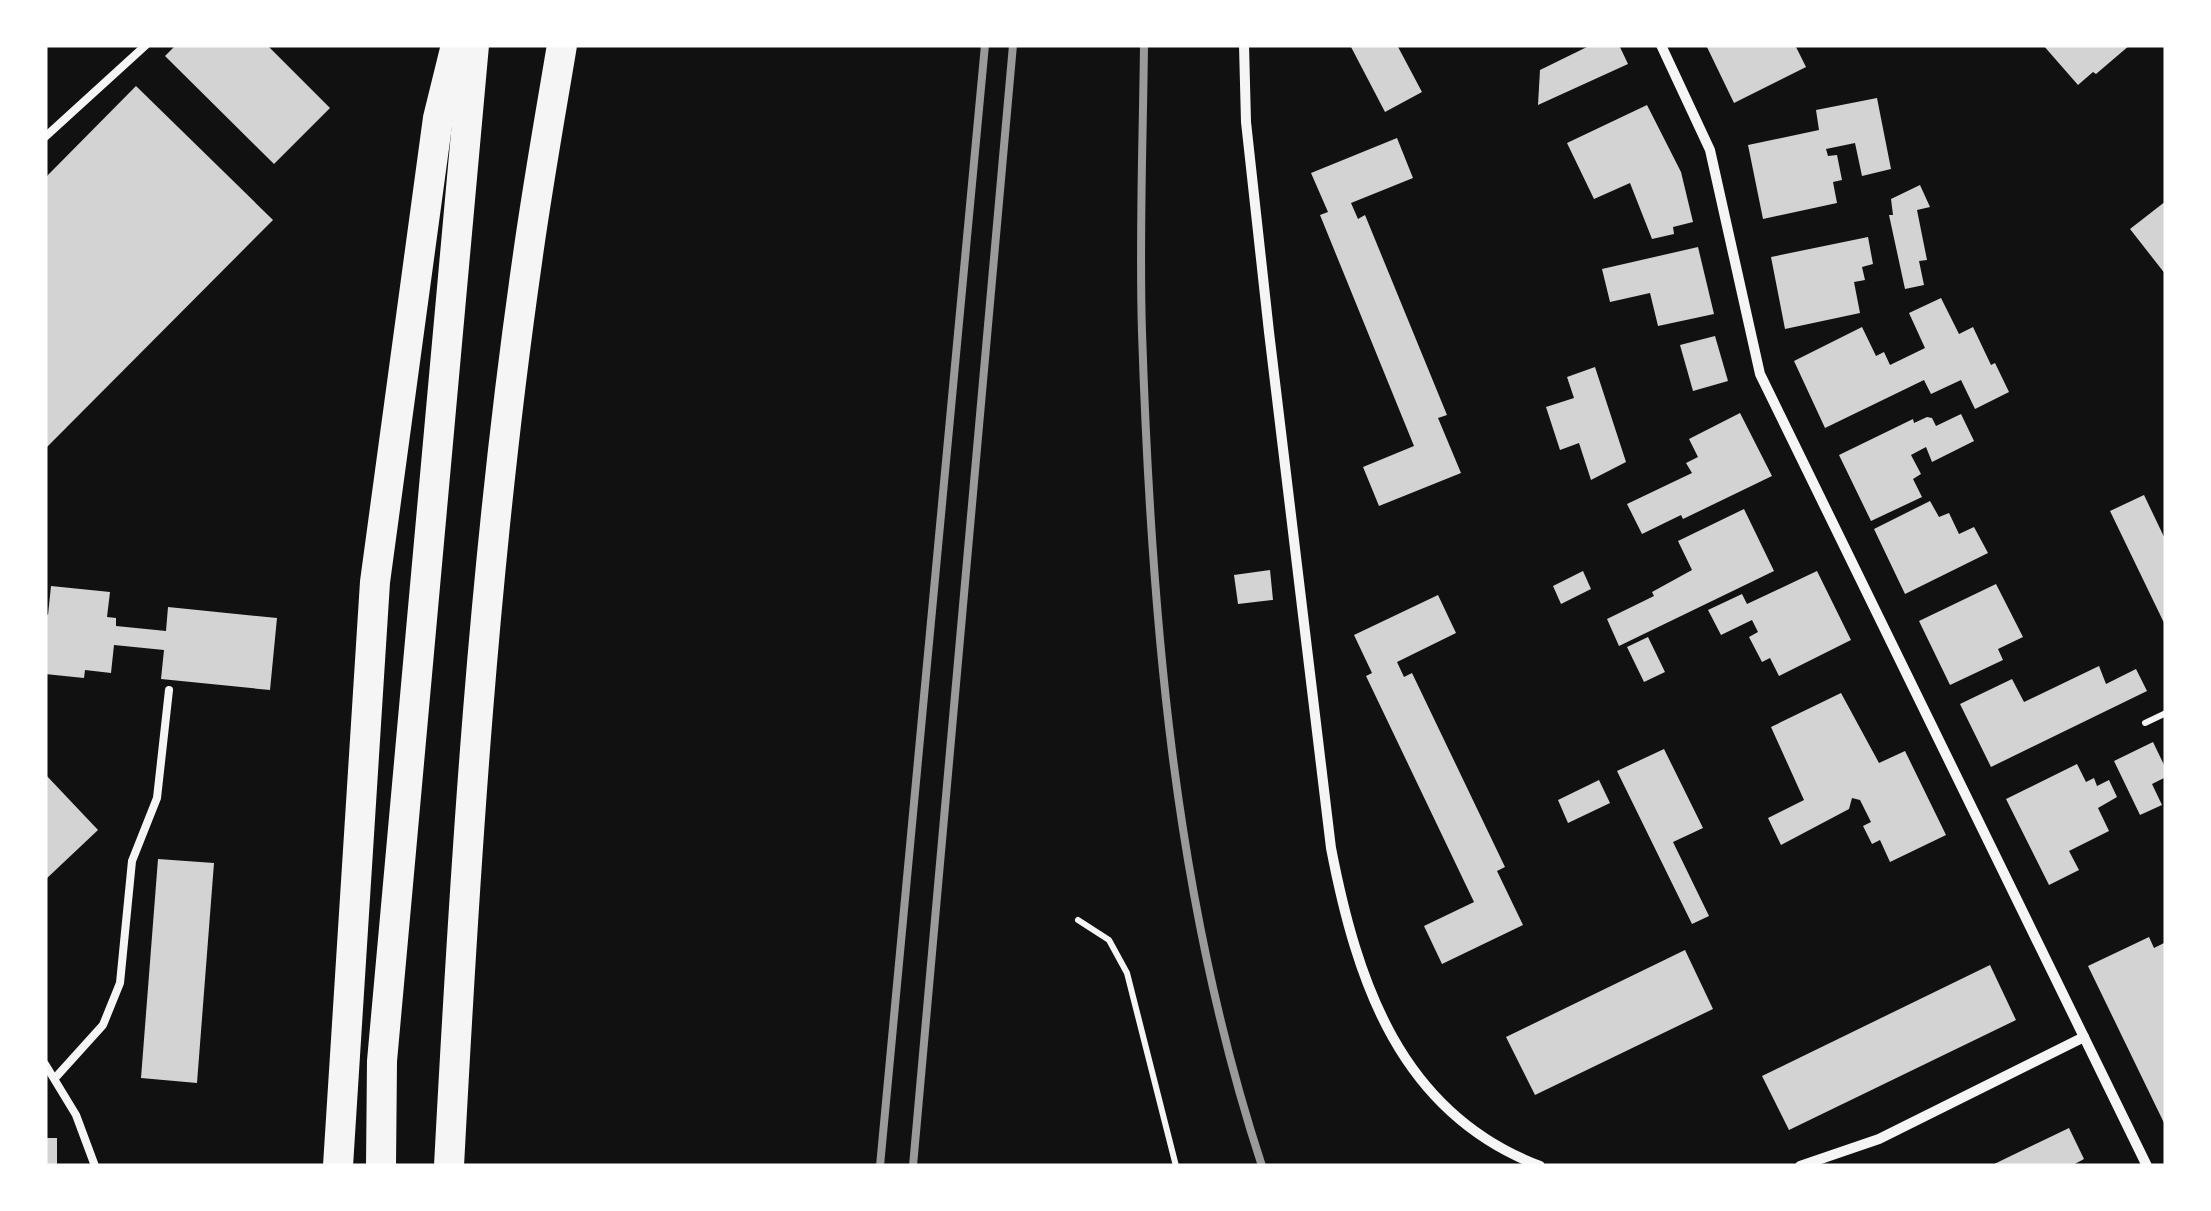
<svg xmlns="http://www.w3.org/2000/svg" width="2211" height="1211" font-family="'Exo 2',sans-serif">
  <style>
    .building { fill: #d3d3d3 }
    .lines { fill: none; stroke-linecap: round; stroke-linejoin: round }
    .path { stroke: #f5f5f5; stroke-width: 6 }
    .service { stroke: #f5f5f5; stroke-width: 8 }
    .minor { stroke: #f5f5f5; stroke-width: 10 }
    .motorway { stroke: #f5f5f5; stroke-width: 30 }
    .rail { stroke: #9a9a9a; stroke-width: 8 }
  </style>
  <rect width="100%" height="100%" fill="#111"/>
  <g class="building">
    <polygon points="176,45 267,45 330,108 274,164 165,56"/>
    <polygon points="1350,45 1397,45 1422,92 1385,112"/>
    <polygon points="1591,45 1619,45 1628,64 1538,105 1540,70"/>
    <polygon points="1706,45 1795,45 1806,67 1734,103"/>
    <polygon points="2043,45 2130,45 2096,74 2093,72 2078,85"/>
    <polygon points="136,86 273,220 47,447 45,178"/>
    <polygon points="1877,98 1891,169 1862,176 1855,143 1826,149 1828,156 1837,155 1842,180 1833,182 1837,203 1763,219 1748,145 1819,130 1816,110"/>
    <polygon points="1647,105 1681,172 1693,222 1673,227 1674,234 1652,239 1630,183 1594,199 1567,143"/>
    <polygon points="1397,138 1413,178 1351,203 1358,219 1365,215 1447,415 1438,418 1461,473 1379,506 1363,467 1414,446 1320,215 1328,212 1311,173"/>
    <polygon points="1920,185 1930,207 1917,210 1927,260 1919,261 1924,285 1905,289 1889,215 1893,215 1891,199"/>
    <polygon points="2166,201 2166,275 2130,229"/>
    <polygon points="1868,237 1873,264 1862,267 1865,280 1854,282 1860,313 1785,329 1771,257"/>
    <polygon points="1698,247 1714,314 1658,326 1650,293 1610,302 1602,269"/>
    <polygon points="1941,298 1959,334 1973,327 1991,365 1995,363 2009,392 1975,409 1961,380 1931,394 1924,380 1825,428 1794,361 1862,327 1876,356 1884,352 1890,365 1925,348 1909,313"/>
    <polygon points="1715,336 1728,381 1693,391 1680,345"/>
    <polygon points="1595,367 1626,462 1591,480 1579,443 1560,450 1546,407 1574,398 1567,377"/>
    <polygon points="1740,413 1772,476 1683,519 1681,515 1642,534 1627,504 1692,473 1686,463 1698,457 1689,439"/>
    <polygon points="1961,414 1974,441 1932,462 1926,447 1911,455 1921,474 1913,479 1922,497 1871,521 1839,455 1913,419 1914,423 1927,417 1932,418 1936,426"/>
    <polygon points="2144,495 2166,541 2166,627 2110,511"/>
    <polygon points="1930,501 1939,517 1949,513 1959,534 1974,527 1988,553 1905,594 1874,529"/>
    <polygon points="1744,509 1774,571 1619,646 1607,619 1654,596 1652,592 1692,570 1678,541"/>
    <polygon points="1270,570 1273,600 1238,604 1234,575"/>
    <polygon points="1583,571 1591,589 1561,604 1553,586"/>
    <polygon points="1817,571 1851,640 1779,676 1770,658 1762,662 1749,637 1758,632 1752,620 1721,635 1708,610 1742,594 1747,604"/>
    <polygon points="1996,584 2023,637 1998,649 2003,660 1950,685 1919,621"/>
    <polygon points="51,586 110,592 107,617 116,618 116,626 166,631 168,607 277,618 270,690 161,679 164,650 114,645 111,673 85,670 84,678 45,674 45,613 48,615"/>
    <polygon points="1438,595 1456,633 1397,662 1404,677 1412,673 1505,867 1497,871 1523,925 1442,964 1424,926 1474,902 1366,676 1372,673 1354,635"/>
    <polygon points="1648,637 1665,672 1644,682 1627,647"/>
    <polygon points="2099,666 2106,684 2136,669 2147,691 1991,767 1960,704 2012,679 2024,702"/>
    <polygon points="1841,693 1879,763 1905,751 1946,835 1890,862 1880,840 1872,844 1863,826 1871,822 1860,800 1852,798 1849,809 1781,845 1768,818 1804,800 1771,727"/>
    <polygon points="2153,742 2166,769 2166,777 2152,784 2162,805 2140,815 2114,761"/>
    <polygon points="1664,749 1703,828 1673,842 1709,916 1692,924 1617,771"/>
    <polygon points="2077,764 2086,782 2094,778 2097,786 2109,780 2117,797 2098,808 2109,831 2069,851 2079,870 2049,885 2006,799"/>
    <polygon points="45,774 98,830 45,880"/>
    <polygon points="1599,780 1610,803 1568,823 1558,800"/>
    <polygon points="158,859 214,863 197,1083 141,1078"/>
    <polygon points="2149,937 2154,948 2166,942 2166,1127 2088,966"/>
    <polygon points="1685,950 1713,1009 1535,1095 1506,1037"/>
    <polygon points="1990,965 2016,1020 1789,1130 1762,1076"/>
    <polygon points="2069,1128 2084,1159 2071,1166 1990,1166"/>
    <rect x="45" y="1138" width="12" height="28"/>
  </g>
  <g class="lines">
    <g class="path">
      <polyline points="2145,723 2166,713"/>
      <polyline points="1078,920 1109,940 1127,973 1176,1166"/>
    </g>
    <g class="service">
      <polyline points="45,137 146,45"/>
      <polyline points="45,1064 76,1115 95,1166"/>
      <polyline points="56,1077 103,1025 120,983 132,861 157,798 169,690"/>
    </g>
    <g class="minor">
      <path d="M1244 45 1246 122 1269 332 1331 848C1357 982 1400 1113 1540 1166"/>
      <polyline points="1661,45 1710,150 1760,374 2147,1166"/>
      <polyline points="1800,1166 1879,1139 2084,1037"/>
    </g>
    <g class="motorway">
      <polyline points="338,1166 375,582 438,118 456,45"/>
      <polyline points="381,1166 382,1061 474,45"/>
      <path d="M449 1166C465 864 484 561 527 262 537 189 550 117 562 45"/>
    </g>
    <g class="rail">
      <path d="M1144 45C1143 140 1139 237 1142 332 1151 612 1174 899 1262 1166"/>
      <polyline points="880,1166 985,45"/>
      <polyline points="913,1166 1013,45"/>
    </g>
  </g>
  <rect width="2211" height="1211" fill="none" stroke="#ffffff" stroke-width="95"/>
</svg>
